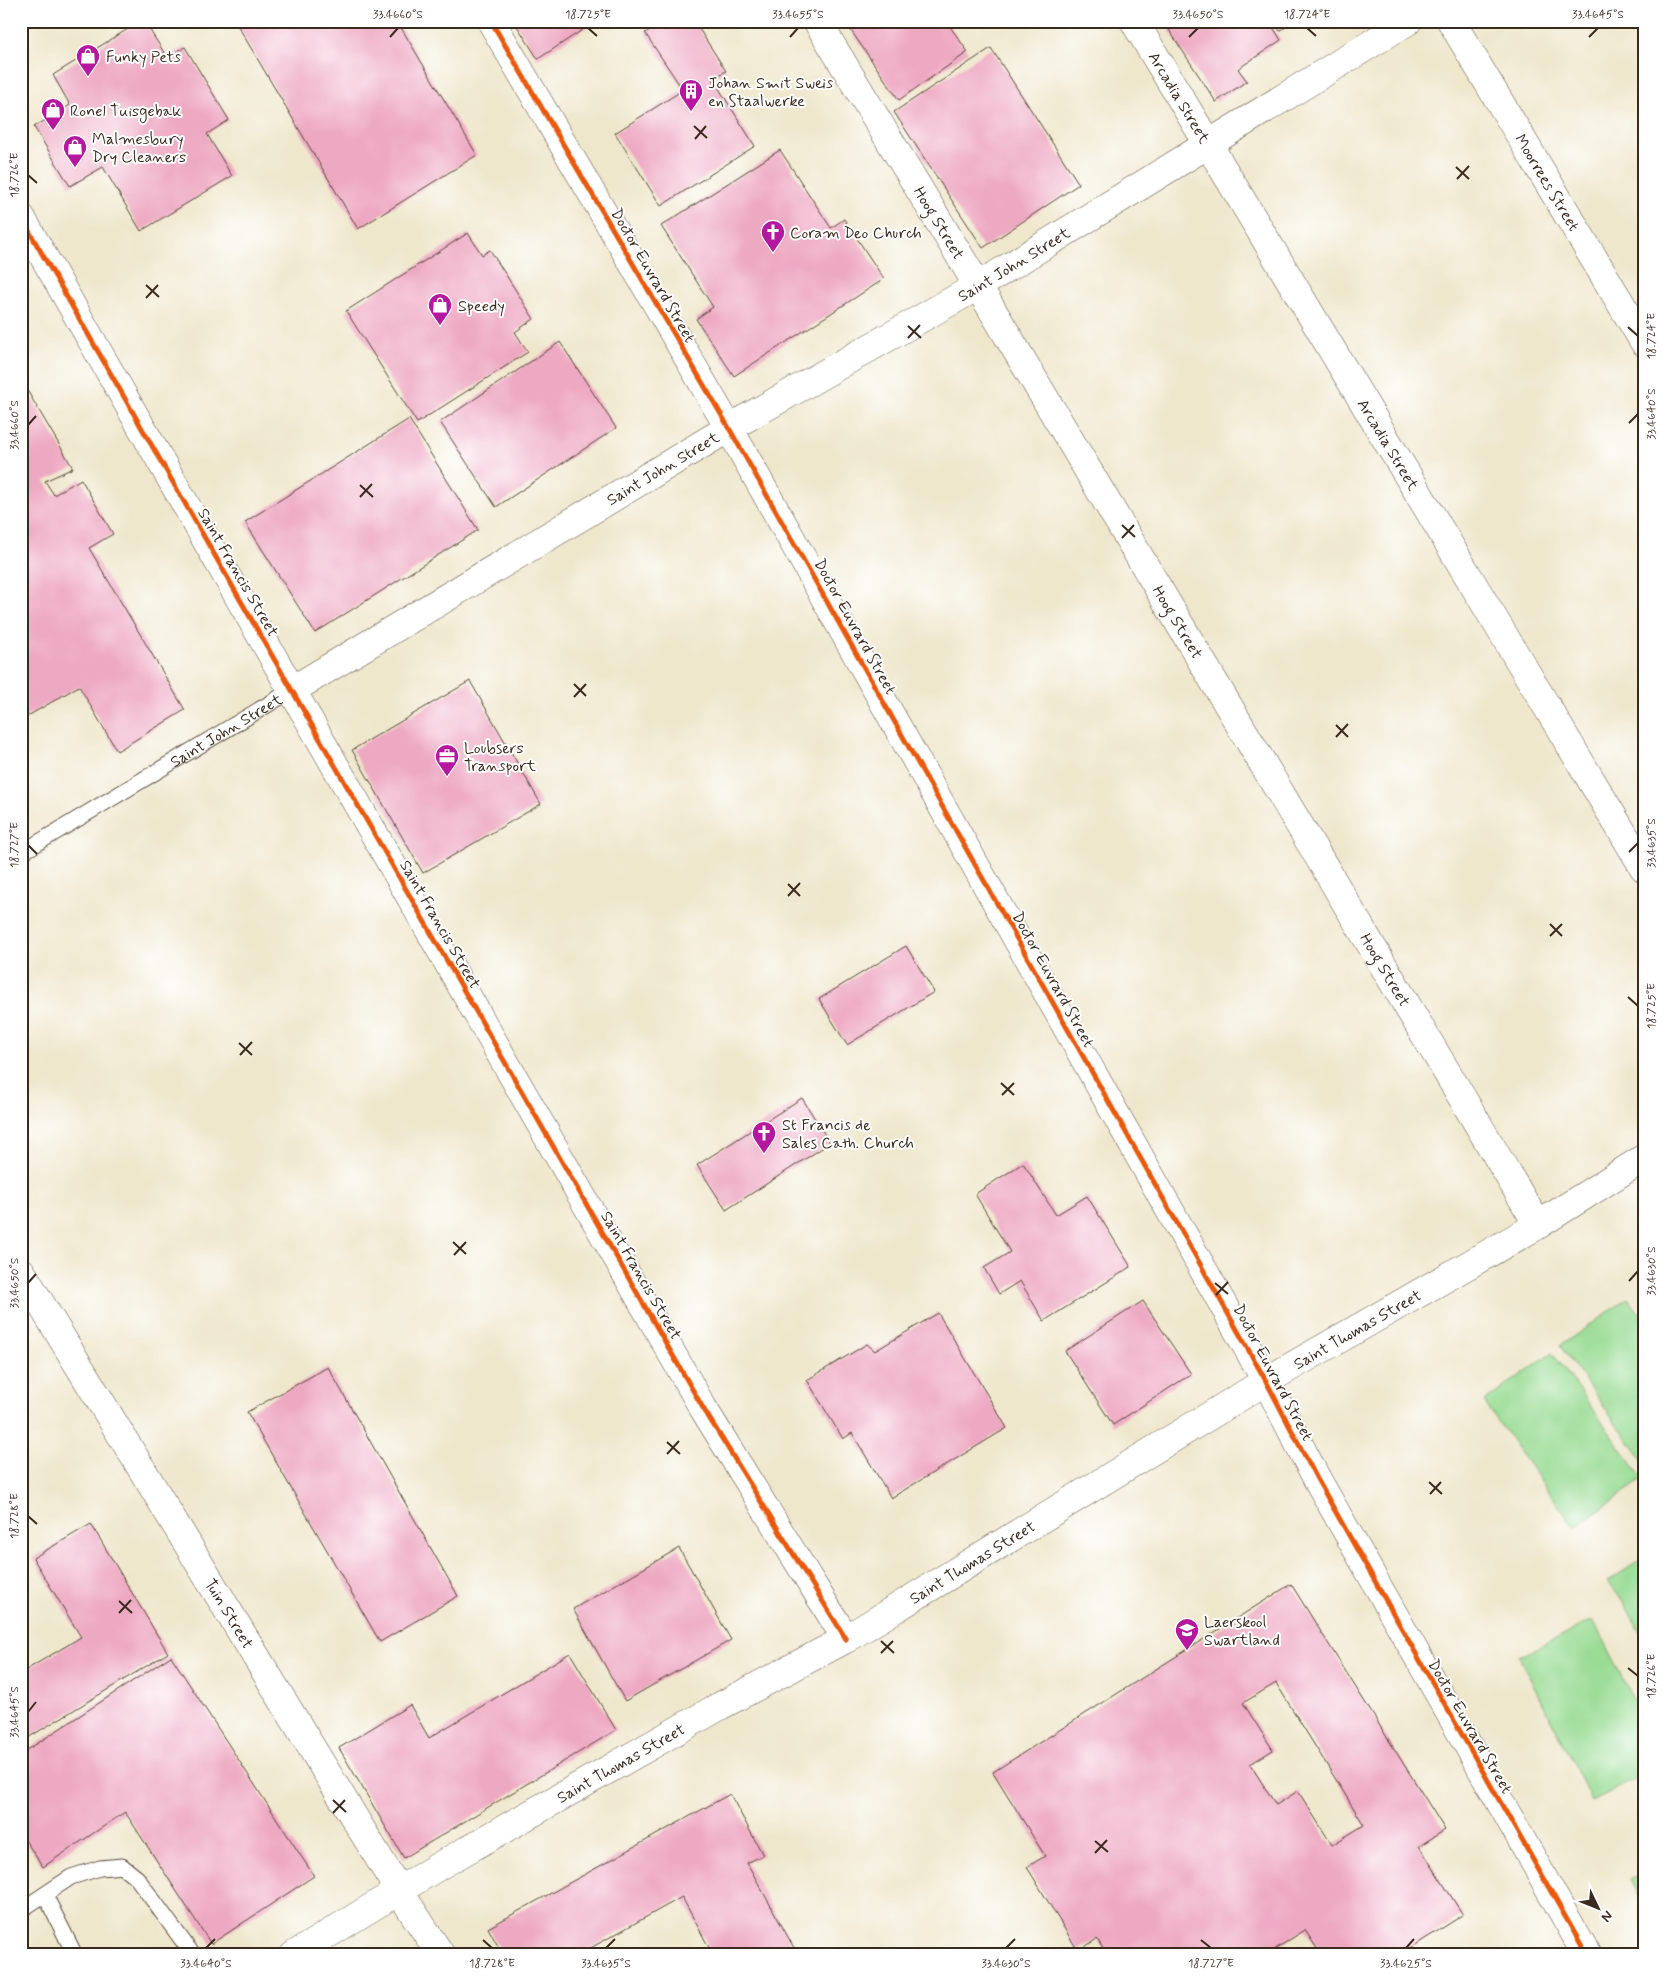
<svg xmlns="http://www.w3.org/2000/svg" width="1665" height="1976" font-family="Mynerve,sans-serif">
  <style>
    .green { fill: #9adc94; stroke: #6a8359 }
    .building { fill: #eea9c2; fill-rule: evenodd }
    .lines { fill: none; stroke-linecap: round; stroke-linejoin: round }
    .service-casing { stroke: #564638; stroke-width: 17 }
    .minor-casing { stroke: #564638; stroke-width: 29 }
    .service { stroke: #fff; stroke-width: 15 }
    .minor { stroke: #fff; stroke-width: 28 }
    .cycleway-casing { stroke: #fff; stroke-width: 8 }
    .cycleway { stroke: #e8590c; stroke-width: 5 }
    .ticks { fill: none; stroke: #3b2a1e; stroke-width: 2 }
    .labels { text-anchor: middle; stroke-width: 4; stroke-linejoin: round; paint-order: stroke }
    .poi-label { font-size: 16px; fill: #3b2a1e; stroke: #fff; text-anchor: start }
    .street-label { font-size: 16px; fill: #3b2a1e; stroke: #fff }
    .neatline { fill: none; stroke: #3b2a1e; stroke-width: 2 }
    .ticks-label { font-size: 12px; text-anchor: middle; fill: #3b2a1e }
  </style>
  <rect width="100%" height="100%" fill="#fff"/>
  <filter id="ink" filterUnits="userSpaceOnUse"><feTurbulence type="fractalNoise" baseFrequency=".02" numOctaves="2"/><feDisplacementMap in="SourceGraphic" scale="10" xChannelSelector="R" yChannelSelector="G"/><feConvolveMatrix kernelMatrix="1 2 1 2 8 2 1 2 1" color-interpolation-filters="sRGB"/></filter>
  <filter id="wash" filterUnits="userSpaceOnUse"><feTurbulence type="fractalNoise" baseFrequency=".0096" numOctaves="4" result="noise"/><feDisplacementMap in="SourceGraphic" scale="20" xChannelSelector="R" yChannelSelector="G"/><feGaussianBlur stdDeviation="1.12" result="paint"/><feColorMatrix in="noise" values="0 0 0 0 0 0 0 0 0 0 0 0 0 0 0 0 0 1.4 0 .05"/><feComposite in="paint" operator="in"/></filter>
  <g filter="url(#wash)">
    <rect width="100%" height="100%" fill="#efe7cc"/>
    <g class="green">
      <polygon points="1628,1298 1644,1319 1644,1462 1560,1346"/>
      <polygon points="1552,1352 1643,1479 1575,1528 1484,1402"/>
      <polygon points="1644,1558 1644,1636 1608,1581"/>
      <polygon points="1593,1620 1644,1721 1644,1775 1592,1801 1519,1657"/>
      <polygon points="1644,1873 1644,1907 1630,1880"/>
    </g>
    <g id="blocks">
      <g class="building">
        <polygon points="141,21 144,21 167,57 185,47 229,120 207,134 232,176 141,231 103,167 70,186 34,127 70,105 53,75"/>
        <polygon points="235,21 397,21 477,155 358,229"/>
        <polygon points="514,21 596,21 538,59"/>
        <polygon points="663,21 694,21 726,71 713,79 755,146 661,206 615,133 683,90 645,33"/>
        <polygon points="846,21 946,21 968,52 899,100 845,22"/>
        <polygon points="1161,21 1176,21 1165,28"/>
        <polygon points="1182,21 1269,21 1281,40 1238,69 1247,81 1216,102 1169,30"/>
        <polygon points="1273,21 1294,21 1280,31"/>
        <polygon points="991,48 1079,184 983,248 894,112"/>
        <polygon points="780,150 831,228 844,219 884,279 734,376 696,319 713,307 661,226"/>
        <polygon points="468,233 482,255 490,250 534,319 515,332 528,352 417,423 346,311"/>
        <polygon points="560,342 616,428 496,507 440,422"/>
        <polygon points="21,380 73,468 45,481 54,495 81,479 113,534 89,548 185,710 117,751 79,686 21,720"/>
        <polygon points="409,419 478,530 315,633 245,522"/>
        <polygon points="470,681 541,804 423,873 352,750"/>
        <polygon points="906,946 934,992 847,1045 819,999"/>
        <polygon points="802,1098 830,1143 726,1210 697,1165"/>
        <polygon points="1023,1163 1056,1215 1087,1196 1131,1267 1044,1321 1020,1281 999,1294 984,1268 1010,1252 975,1194"/>
        <polygon points="1143,1301 1191,1374 1113,1425 1065,1351"/>
        <polygon points="938,1313 1007,1428 891,1498 852,1433 843,1439 807,1380 867,1344 875,1351"/>
        <polygon points="328,1367 458,1596 380,1642 247,1412"/>
        <polygon points="91,1524 168,1653 21,1742 21,1673 81,1637 33,1558"/>
        <polygon points="679,1548 731,1640 625,1701 573,1609"/>
        <path d="M1291 1584 1445 1830 1419 1846 1463 1915 1409 1949 1412 1955H1321L1305 1930 1266 1955H1107L1097 1939 1078 1951 1027 1867 1045 1856 993 1772ZM1276 1683 1364 1825 1332 1845 1298 1791 1276 1805 1250 1764 1273 1750 1243 1703Z"/>
        <polygon points="570,1653 616,1730 404,1858 339,1748 410,1705 429,1738"/>
        <polygon points="171,1656 314,1876 211,1944 125,1812 43,1867 21,1834 21,1754"/>
        <polygon points="730,1794 763,1855 747,1863 798,1955 713,1955 682,1897 578,1955 503,1955 488,1928"/>
      </g>
    </g>
  </g>
  <g filter="url(#ink)">
    <use href="#blocks" fill-opacity="0" stroke="#564638" stroke-width="1"/>
    <g class="lines">
      <g class="service-casing">
        <g id="service">
          <path id="s1" d="M21 853 292 690"/>
          <polyline points="45,1895 75,1955"/>
          <polyline points="21,1910 71,1877 100,1868 122,1866 137,1878 193,1955"/>
        </g>
      </g>
      <g class="minor-casing">
        <g id="minor">
          <polyline points="491,21 729,428 1266,1381 1317,1479 1587,1955"/>
          <path id="s2" d="M817 21 978 286 1538 1225"/>
          <path id="s3" d="M1134 21 1644 868"/>
          <path id="s4" d="M1451 21 1644 342"/>
          <polyline points="21,217 703,1408 846,1639"/>
          <path id="s5" d="M292 690 729 428 978 286 1408 21"/>
          <path id="s6" d="M21 1271 399 1891 441 1955"/>
          <path id="s7" d="M294 1955 439 1866 720 1706 846 1639 1266 1381 1538 1225 1644 1158"/>
        </g>
      </g>
      <use href="#service" class="service"/>
      <use href="#minor" class="minor"/>
      <g class="cycleway-casing">
        <g id="cycleway">
          <polyline points="491,21 729,428 1266,1381 1317,1479 1587,1955"/>
          <polyline points="21,217 703,1408 846,1639"/>
        </g>
      </g>
      <use href="#cycleway" class="cycleway"/>
    </g>
  </g>
  <path class="ticks" d="M588 28 597 36M1307 28 1316 36M390 37 398 28M790 37 798 28M1189 37 1198 28M1589 37 1598 28M694 126 707 138M695 139 706 126M1456 167 1469 179M28 175 37 183M1457 179 1469 166M146 285 159 297M146 298 158 285M908 326 921 338M1628 327 1638 336M908 338 920 325M1629 423 1638 414M28 425 36 416M360 485 373 497M360 497 372 484M1122 525 1135 537M1122 538 1134 525M574 684 586 696M574 697 586 684M1336 725 1348 737M1336 737 1348 724M28 845 37 854M1629 852 1638 843M788 884 800 896M788 896 800 883M1550 924 1562 936M1550 936 1562 924M1628 997 1638 1006M239 1043 252 1055M240 1055 252 1042M1001 1083 1014 1095M1002 1095 1014 1083M453 1242 466 1254M454 1255 466 1242M1629 1281 1638 1271M28 1283 36 1274M1215 1283 1228 1294M1216 1295 1228 1282M667 1442 680 1454M667 1454 679 1441M1429 1482 1442 1494M1430 1494 1441 1482M28 1516 37 1524M119 1601 132 1613M119 1613 131 1600M881 1641 894 1653M881 1653 893 1641M1628 1668 1638 1676M28 1712 36 1702M333 1800 346 1812M333 1813 345 1800M1095 1841 1108 1852M1095 1853 1107 1840M483 1940 492 1948M1201 1940 1211 1948M206 1948 215 1939M606 1948 615 1939M1006 1948 1015 1939M1406 1948 1414 1939"/>
  <defs>
    <g id="shop-pin" transform="scale(1.25)"><path d="M0 17L-7.5 6A9.5 9.5 0 1 1 7.5 6Z" fill="#b5179e" stroke="#fff"/><path d="M-5-2.5h2.3a2.7 3.5 0 0 1 5.4 0H5L5.5 6h-11ZM-1.5-2.5h3a1.5 2.3 0 0 0-3 0Z" fill="#fff"/></g>
    <g id="building-pin" transform="scale(1.25)"><path d="M0 17L-7.5 6A9.5 9.5 0 1 1 7.5 6Z" fill="#b5179e" stroke="#fff"/><path d="M-4-6H4V6H1V3H-1V6H-4ZM-2.5-4.3h1.7v1.8h-1.7ZM.8-4.3h1.7v1.8H.8ZM-2.5-1h1.7V.8h-1.7ZM.8-1h1.7V.8H.8Z" fill="#fff"/></g>
    <g id="church-pin" transform="scale(1.25)"><path d="M0 17L-7.5 6A9.5 9.5 0 1 1 7.5 6Z" fill="#b5179e" stroke="#fff"/><path d="M-1.2-6h2.4v3.5h3.3v2.4h-3.3V6h-2.4V-.1h-3.3v-2.4h3.3Z" fill="#fff"/></g>
    <g id="office-pin" transform="scale(1.25)"><path d="M0 17L-7.5 6A9.5 9.5 0 1 1 7.5 6Z" fill="#b5179e" stroke="#fff"/><path d="M-6-3h4V-5.5h4V-3h4V5H-6ZM-1-4.5V-3h2v-1.5ZM-6 0V1H6V0Z" fill="#fff"/></g>
    <g id="school-pin" transform="scale(1.25)"><path d="M0 17L-7.5 6A9.5 9.5 0 1 1 7.5 6Z" fill="#b5179e" stroke="#fff"/><path d="M0-5L7-2L0 1L-7-2ZM-4 1L0 2.5L4 1V4Q0 6-4 4Z" fill="#fff"/></g>
  </defs>
  <g fill-rule="evenodd">
    <use href="#shop-pin" x="88" y="56"/>
    <use href="#building-pin" x="691" y="91"/>
    <use href="#shop-pin" x="53" y="110"/>
    <use href="#shop-pin" x="75" y="147"/>
    <use href="#church-pin" x="773" y="232"/>
    <use href="#shop-pin" x="440" y="305"/>
    <use href="#office-pin" x="447" y="756"/>
    <use href="#church-pin" x="764" y="1133"/>
    <use href="#school-pin" x="1187" y="1630"/>
  </g>
  <g class="labels">
    <g class="poi-label">
      <text x="106" y="62">Funky Pets</text>
      <text x="708" y="88">Johan Smit Sweis<tspan x="708" dy="18">en Staalwerke</tspan></text>
      <text x="70" y="116">Ronel Tuisgebak</text>
      <text x="92" y="144">Malmesbury<tspan x="92" dy="18">Dry Cleaners</tspan></text>
      <text x="790" y="238">Coram Deo Church</text>
      <text x="458" y="311">Speedy</text>
      <text x="464" y="753">Loubsers<tspan x="464" dy="18">Transport</tspan></text>
      <text x="782" y="1130">St Francis de<tspan x="782" dy="18">Sales Cath. Church</tspan></text>
      <text x="1204" y="1627">Laerskool<tspan x="1204" dy="18">Swartland</tspan></text>
    </g>
    <g class="street-label">
      <text dy="6" stroke="none"><textPath href="#s3" startOffset="89">Arcadia Street</textPath></text>
      <text dy="6" stroke="none"><textPath href="#s4" startOffset="188">Moorrees Street</textPath></text>
      <text dy="6" stroke="none"><textPath href="#s2" startOffset="236">Hoog Street</textPath></text>
      <text dy="6" stroke="none"><textPath href="#s5" startOffset="838">Saint John Street</textPath></text>
      <text transform="translate(654 275) rotate(60)" y="6">Doctor Euvrard Street</text>
      <text dy="6" stroke="none"><textPath href="#s3" startOffset="494">Arcadia Street</textPath></text>
      <text dy="6" stroke="none"><textPath href="#s5" startOffset="432">Saint John Street</textPath></text>
      <text transform="translate(239 572) rotate(60)" y="6">Saint Francis Street</text>
      <text dy="6" stroke="none"><textPath href="#s2" startOffset="701">Hoog Street</textPath></text>
      <text transform="translate(856 626) rotate(61)" y="6">Doctor Euvrard Street</text>
      <text dy="6" stroke="none"><textPath href="#s1" startOffset="239">Saint John Street</textPath></text>
      <text transform="translate(441 924) rotate(60)" y="6">Saint Francis Street</text>
      <text dy="6" stroke="none"><textPath href="#s2" startOffset="1106">Hoog Street</textPath></text>
      <text transform="translate(1054 979) rotate(61)" y="6">Doctor Euvrard Street</text>
      <text transform="translate(642 1275) rotate(60)" y="6">Saint Francis Street</text>
      <text dy="6" stroke="none"><textPath href="#s7" startOffset="1234">Saint Thomas Street</textPath></text>
      <text transform="translate(1274 1372) rotate(62)" y="6">Doctor Euvrard Street</text>
      <text dy="6" stroke="none"><textPath href="#s7" startOffset="784">Saint Thomas Street</textPath></text>
      <text dy="6" stroke="none"><textPath href="#s6" startOffset="401">Tuin Street</textPath></text>
      <text transform="translate(1471 1726) rotate(60)" y="6">Doctor Euvrard Street</text>
      <text dy="6" stroke="none"><textPath href="#s7" startOffset="379">Saint Thomas Street</textPath></text>
    </g>
  </g>
  <rect width="1665" height="1976" fill="none" stroke="#fff" stroke-width="55"/>
  <g transform="translate(1598 1908) rotate(133)" stroke="#ffffff" stroke-width="4" paint-order="stroke">
  <path d="M0-4L9 19L0 12L-9 19Z" fill="#3b2a1e"/>
  <text y="-8" font-size="14" font-weight="bold" text-anchor="middle" fill="#3b2a1e">N</text>
  </g>
  <rect x="28" y="28" width="1610" height="1920" class="neatline"/>
  <g class="ticks-label">
    <text x="398" y="18">33.4660°S</text>
    <text x="588" y="18">18.725°E</text>
    <text x="798" y="18">33.4655°S</text>
    <text x="1198" y="18">33.4650°S</text>
    <text x="1307" y="18">18.724°E</text>
    <text x="1598" y="18">33.4645°S</text>
    <text transform="translate(14 175) rotate(-90)" y="4">18.726°E</text>
    <text transform="translate(1651 336) rotate(-90)" y="4">18.724°E</text>
    <text transform="translate(1651 414) rotate(-90)" y="4">33.4640°S</text>
    <text transform="translate(14 425) rotate(-90)" y="4">33.4660°S</text>
    <text transform="translate(1651 843) rotate(-90)" y="4">33.4635°S</text>
    <text transform="translate(14 845) rotate(-90)" y="4">18.727°E</text>
    <text transform="translate(1651 1006) rotate(-90)" y="4">18.725°E</text>
    <text transform="translate(1651 1271) rotate(-90)" y="4">33.4630°S</text>
    <text transform="translate(14 1283) rotate(-90)" y="4">33.4650°S</text>
    <text transform="translate(14 1516) rotate(-90)" y="4">18.728°E</text>
    <text transform="translate(1651 1676) rotate(-90)" y="4">18.726°E</text>
    <text transform="translate(14 1712) rotate(-90)" y="4">33.4645°S</text>
    <text x="206" y="1967">33.4640°S</text>
    <text x="492" y="1967">18.728°E</text>
    <text x="606" y="1967">33.4635°S</text>
    <text x="1006" y="1967">33.4630°S</text>
    <text x="1211" y="1967">18.727°E</text>
    <text x="1406" y="1967">33.4625°S</text>
  </g>
</svg>
